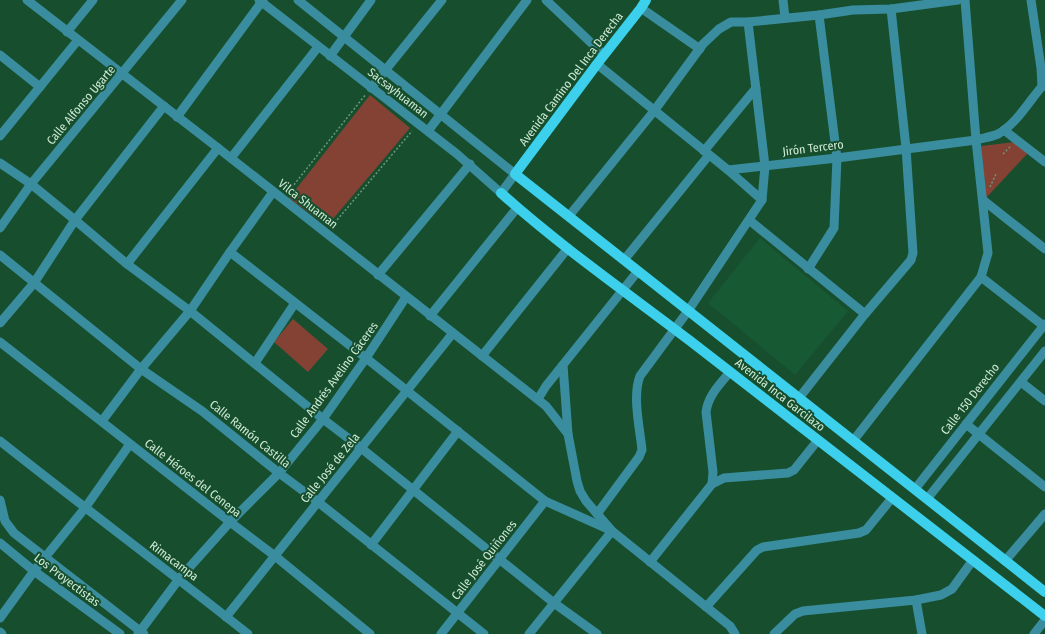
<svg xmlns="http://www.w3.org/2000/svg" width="1045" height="634" font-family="'Fira Sans Condensed',sans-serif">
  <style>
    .built { fill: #175933 }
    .green { fill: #834234 }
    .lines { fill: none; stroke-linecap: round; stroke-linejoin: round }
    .path { stroke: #6c977c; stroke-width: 1.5; stroke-dasharray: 2 2; stroke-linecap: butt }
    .minor { stroke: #3a8d9e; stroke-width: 9 }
    .major { stroke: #3cd0ec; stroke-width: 10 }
    .labels { text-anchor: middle; stroke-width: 4; stroke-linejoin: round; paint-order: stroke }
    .street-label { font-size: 12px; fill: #cfebd6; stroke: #174f2e }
  </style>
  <rect width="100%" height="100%" fill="#174f2e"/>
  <polygon class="built" points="760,238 848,311 795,375 708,303"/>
  <g class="green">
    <polygon points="370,95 410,128 327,226 289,198"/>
    <polygon points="1015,142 1028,153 985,199 981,146"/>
    <polygon points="293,319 328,349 308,372 274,342"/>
  </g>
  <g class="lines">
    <g class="path">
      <polyline points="1003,154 1010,147"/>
      <polyline points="990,187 996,174"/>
      <polyline points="289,191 366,94"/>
      <polyline points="332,226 412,131"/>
    </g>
    <g class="minor">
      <polyline points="27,0 218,148 546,406 568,434"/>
      <polyline points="259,0 457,154 501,193 515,174 298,0"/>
      <polyline points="546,0 604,55"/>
      <polyline points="783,0 785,18"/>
      <polyline points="1031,0 1041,68 1042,87"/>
      <polyline points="641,8 700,49"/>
      <polyline points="67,32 93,0"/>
      <polyline points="0,55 40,87"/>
      <polyline points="330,56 371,0"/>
      <path d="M597 64 728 170 837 158 976 140C983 138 991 137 998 134 1018 123 1030 99 1045 83"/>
      <polyline points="371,88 442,0"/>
      <polyline points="177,117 263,0"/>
      <polyline points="1004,130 1045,162"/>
      <polyline points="428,131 527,0"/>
      <polyline points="0,136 78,40"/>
      <polyline points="704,151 756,88"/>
      <polyline points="231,158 318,47"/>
      <polyline points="0,163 31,184 75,220 127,264 190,311 323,419 361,448 554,603 597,634"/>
      <polyline points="728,170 762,200"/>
      <polyline points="983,200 1045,249"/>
      <polyline points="569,216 654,111 703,44 719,29 731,22 748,22 819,15 853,10 891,9 958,0"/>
      <polyline points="749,220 865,314"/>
      <polyline points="0,228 31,184 182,0"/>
      <polyline points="230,252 366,358 545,501 612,531 529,634"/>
      <polyline points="0,255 141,369 202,411 279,473 318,502 484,634"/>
      <polyline points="624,260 709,155"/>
      <polyline points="127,264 218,148"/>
      <polyline points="808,269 834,228 837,158 819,15"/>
      <polyline points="378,275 470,164"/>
      <polyline points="981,277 1045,327"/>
      <polyline points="430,316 517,208"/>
      <polyline points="0,323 34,283 75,220 164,106"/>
      <polyline points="0,342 230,522 275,556 370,634"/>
      <polyline points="482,356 568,248"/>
      <polyline points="255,363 295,303"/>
      <polyline points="563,365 568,434 577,481 580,491 586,501 612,531 730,626 735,634"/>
      <polyline points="1021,382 1045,401"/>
      <polyline points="799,398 865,314 911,260 913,253 906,148 891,9"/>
      <polyline points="538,399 546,386 638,271"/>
      <polyline points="102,421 141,369 190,311 230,252 273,192"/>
      <polyline points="966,424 1045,487"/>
      <path d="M0 441C82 506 166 569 248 634"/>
      <polyline points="853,441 981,277 988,253 976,140 965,0"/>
      <polyline points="712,484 724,478 788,473 794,470 818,440"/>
      <polyline points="915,489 1045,324"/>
      <polyline points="927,499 1045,351"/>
      <polyline points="0,500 5,521 14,533 144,634"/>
      <path d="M597 514 639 457 642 450C640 429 632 396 640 376L688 311 762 200 765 166 748 22"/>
      <polyline points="0,543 34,571 120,634"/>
      <polyline points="371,545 458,431"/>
      <polyline points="1005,561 1045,514"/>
      <path d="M650 562 712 484 713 472 706 412C708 396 719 385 730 372"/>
      <polyline points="916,600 922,634"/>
      <polyline points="706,607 757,550 763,547 859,533 866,530 892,498"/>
      <polyline points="226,617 453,333"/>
      <polyline points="0,618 34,571 85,508 130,444"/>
      <polyline points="0,632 2,634"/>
      <polyline points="138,634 179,579 230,522 279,473 323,419 366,358 406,297"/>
      <polyline points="441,634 545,501"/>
      <polyline points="774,634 795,614 803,611 916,600 941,595 952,589 973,560"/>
      <polyline points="1034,634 1045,620"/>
    </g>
    <g class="major">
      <polyline points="646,0 641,8 597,64 515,174 1045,592"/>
      <path d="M501 193C560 246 626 292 689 340 807 432 926 524 1045 616"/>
    </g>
  </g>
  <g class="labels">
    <g class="street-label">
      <text transform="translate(571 79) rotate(-53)" y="4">Avenida Camino Del Inca Derecha</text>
      <text transform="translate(398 93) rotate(38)" y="4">Sacsayhuaman</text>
      <text transform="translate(81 105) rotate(-50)" y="4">Calle Alfonso Ugarte</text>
      <text transform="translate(813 148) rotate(-7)" y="4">Jirón Tercero</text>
      <text transform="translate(308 204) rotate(38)" y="4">Vilca Shuaman</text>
      <text transform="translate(334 380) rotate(-54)" y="4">Calle Andrés Avelino Cáceres</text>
      <text transform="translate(780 395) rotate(38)" y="4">Avenida Inca Garcilazo</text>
      <text transform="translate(970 399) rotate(-52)" y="4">Calle 150 Derecho</text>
      <text transform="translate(250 434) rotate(39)" y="4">Calle Ramón Castilla</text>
      <text transform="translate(330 468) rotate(-51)" y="4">Calle José de Zela</text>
      <text transform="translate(193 478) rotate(38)" y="4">Calle Héroes del Cenepa</text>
      <text transform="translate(484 560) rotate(-52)" y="4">Calle José Quiñones</text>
      <text transform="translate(174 561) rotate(37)" y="4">Rimacampa</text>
      <text transform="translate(67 580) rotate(37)" y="4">Los Proyectistas</text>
    </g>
  </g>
</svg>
